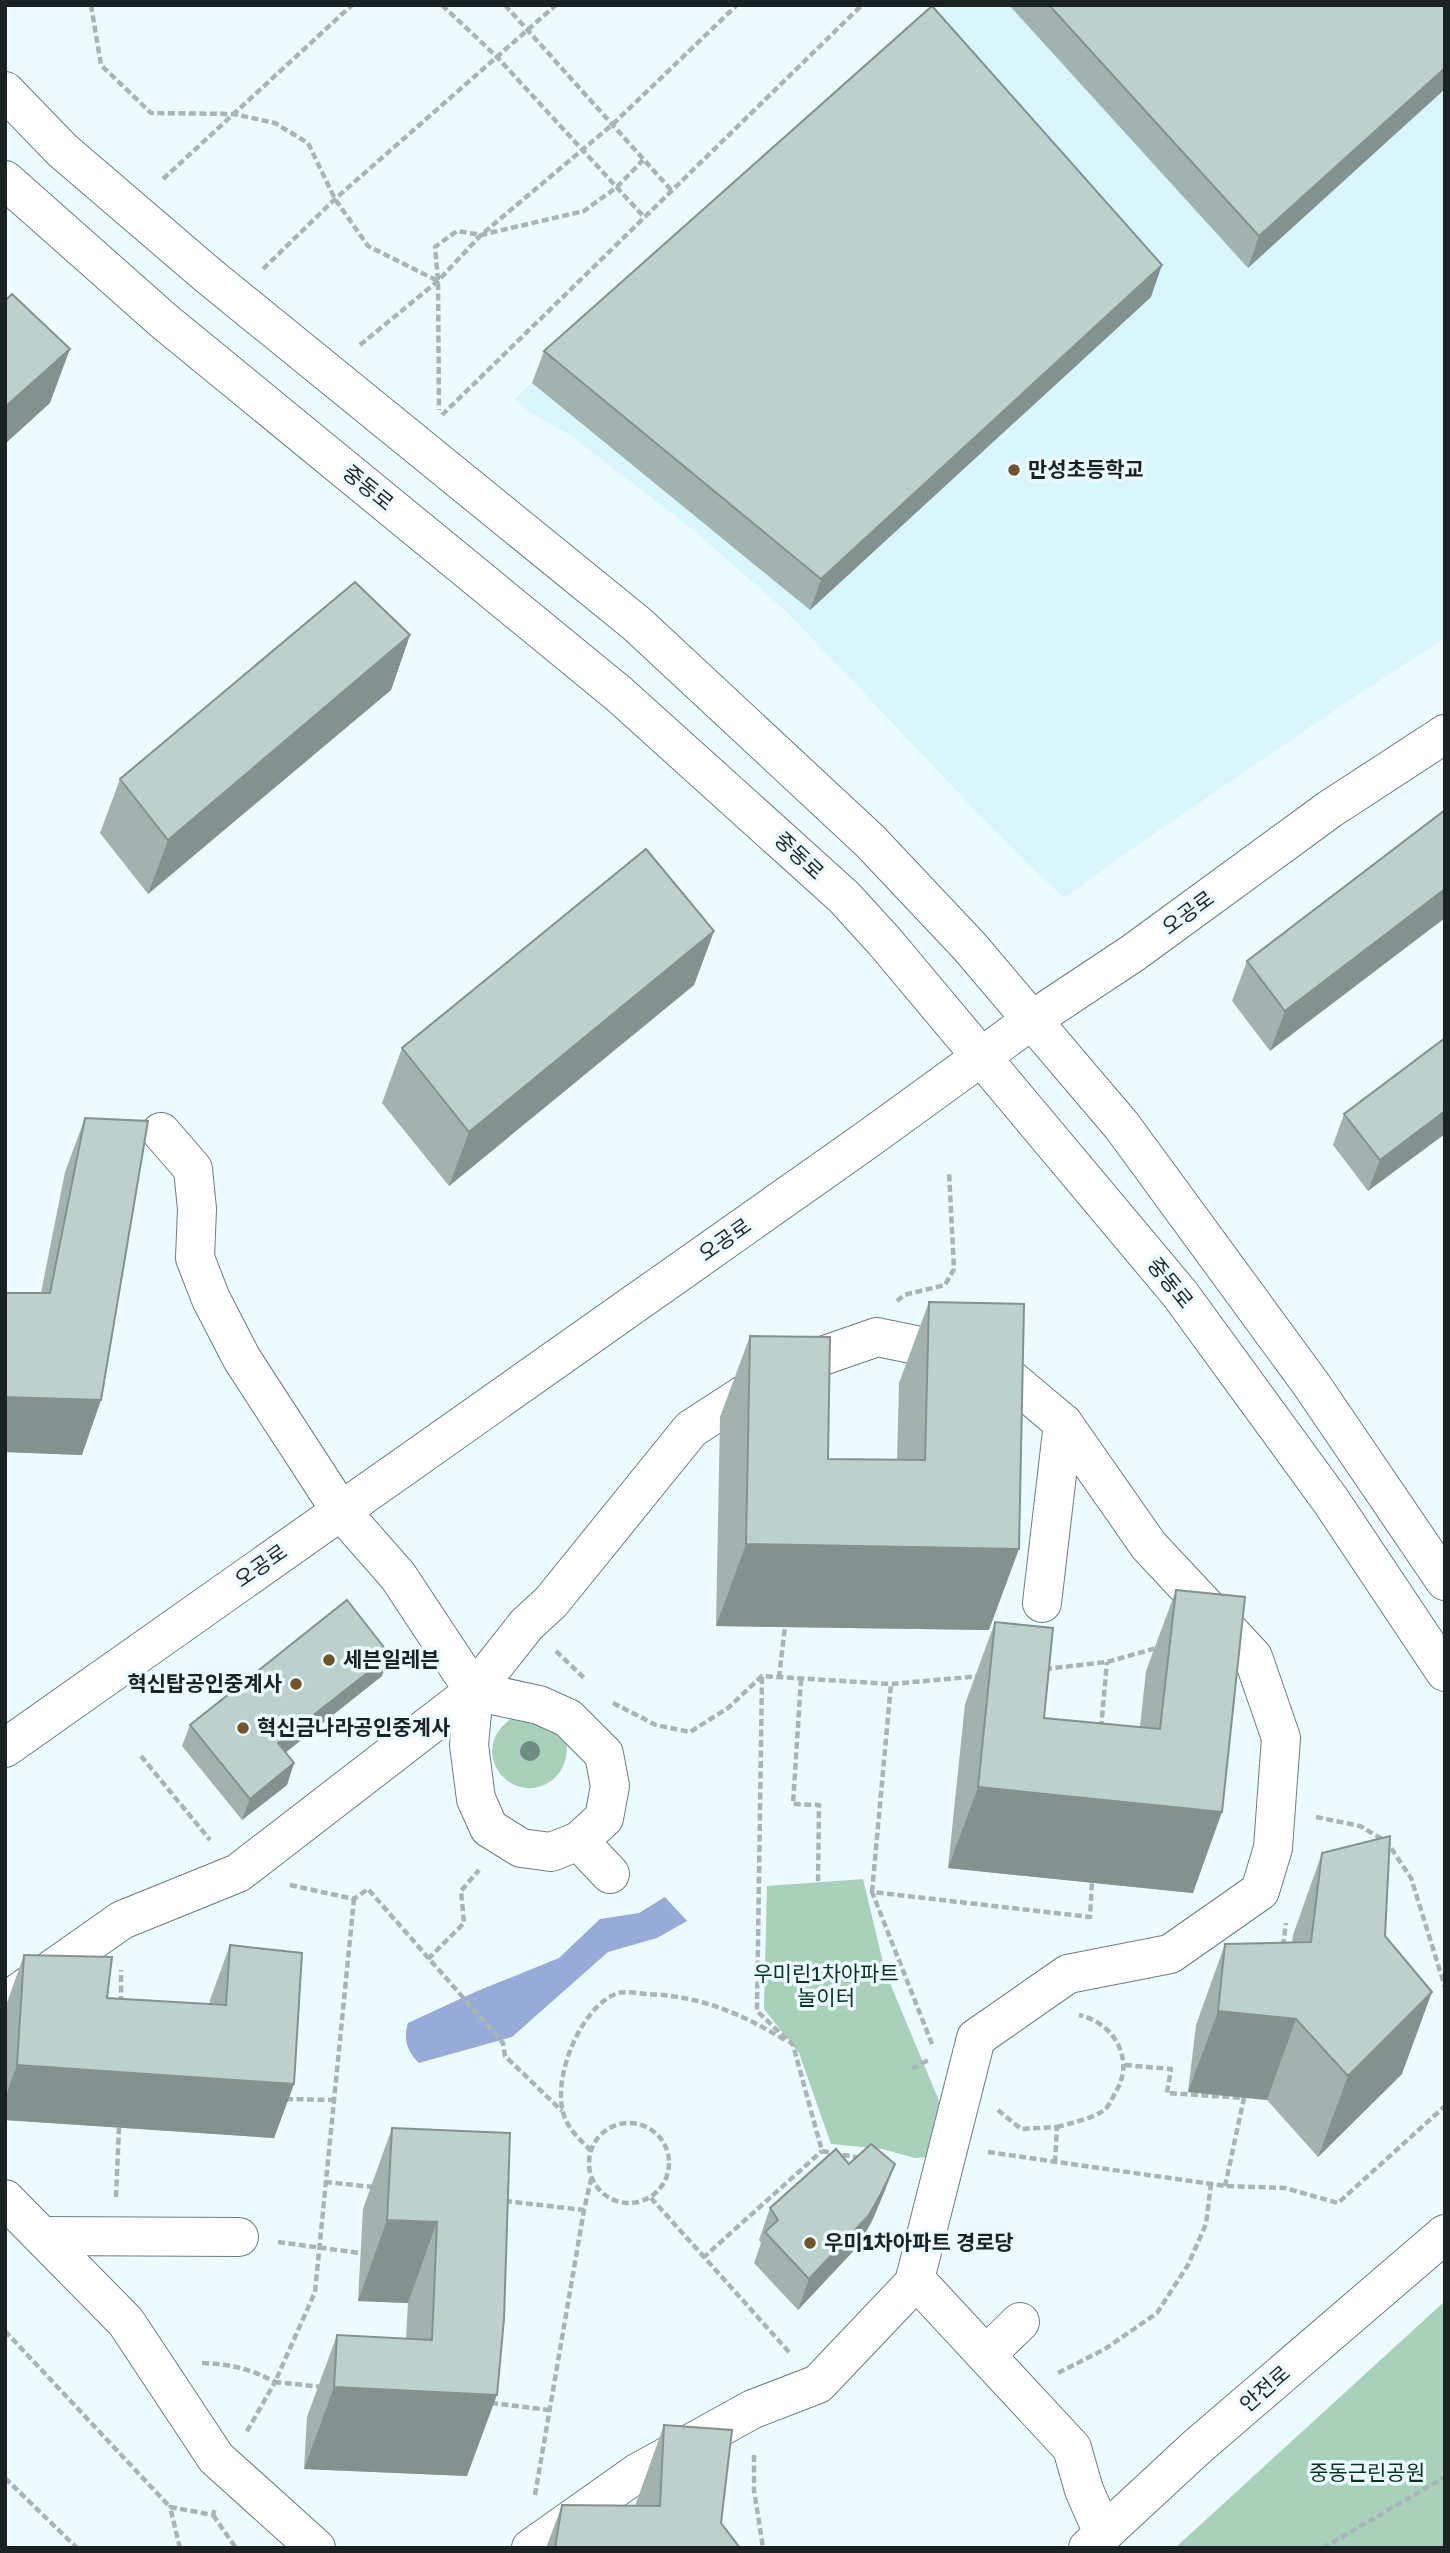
<svg xmlns="http://www.w3.org/2000/svg" width="1450" height="2553" font-family="'Golos Text','Noto Sans KR',sans-serif">
  <style>
    .built { fill: #d9f6fc }
    .green { fill: #a9d1b9 }
    .water { fill: #97abd8 }
    .lines { fill: none; stroke-linecap: round; stroke-linejoin: round }
    .minor-casing { stroke: #6c7d81; stroke-width: 40 }
    .path { stroke: #a8b5b8; stroke-width: 4.5; stroke-dasharray: 7 3.5; stroke-linecap: butt }
    .minor { stroke: #fff; stroke-width: 38 }
    .tree { fill: #6e8c83 }
    .wall { fill: #a2b3af }
    .shaded-wall { fill: #84928f }
    .building { fill: #bcd0cc; stroke: #84928f; stroke-width: 2 }
    .poi-dot { fill: #715528; stroke: #ecfbff; stroke-width: 2.5 }
    .labels { text-anchor: middle; stroke-width: 7; stroke-linejoin: round; paint-order: stroke }
    .poi-label { font-size: 21px; font-weight: bold; fill: #1b2224; stroke: #ecfbff; text-anchor: start }
    .street-label { font-size: 21px; fill: #1b2224; stroke: #ecfbff }
    .park-label { font-size: 21px; fill: #07321e; stroke: #ecfbff }
  </style>
  <rect width="100%" height="100%" fill="#ecfbff"/>
  <polygon class="built" points="948,5 1445,5 1445,638 1351,699 1126,853 1064,898 1006,843 788,613 692,529 570,435 531,413 514,399"/>
  <g class="green">
    <path d="M519 1714 544 1715 567 1743C567 1759 564 1771 551 1781 509 1810 461 1744 519 1714Z"/>
    <polygon points="863,1879 885,1971 952,2132 932,2157 915,2158 882,2149 831,2144 799,2053 764,2009 767,1886"/>
    <polygon points="1445,2301 1445,2548 1175,2548"/>
  </g>
  <path class="water" d="M665 1897 687 1921 657 1938 608 1952 512 2037 419 2063C407 2052 403 2039 408 2023L475 1992 559 1958 600 1919 639 1913Z"/>
  <g class="lines">
    <g class="minor-casing">
      <g id="minor">
        <polyline points="5,91 62,150 209,276 637,624 870,841 969,946 1122,1126 1311,1384 1445,1581"/>
        <polyline points="5,180 164,321 619,694 844,897 885,942 1180,1294 1331,1501 1445,1672"/>
        <polyline points="1042,1603 1063,1423"/>
        <polyline points="474,1691 539,1705 568,1718 604,1754 610,1786 604,1818 579,1841"/>
        <polyline points="5,1748 868,1139 1032,1020 1133,953 1330,809 1445,734"/>
        <polyline points="5,2005 8,2000 122,1920 238,1873 474,1691 398,1576 340,1510 242,1359 211,1299 195,1258 197,1209 193,1169 161,1132"/>
        <polyline points="5,2199 126,2322 216,2458 316,2548"/>
        <polyline points="42,2236 239,2237"/>
        <polyline points="915,2279 1072,2448 1084,2490 1103,2533"/>
        <polyline points="987,2354 1020,2322"/>
        <polyline points="531,2548 637,2473 753,2409 818,2384 914,2283 976,2038 1068,1974 1170,1954 1260,1891 1273,1848 1281,1738 1253,1657 1149,1546 1063,1423 988,1360 877,1337 782,1370 691,1429 551,1602 527,1624 474,1691 469,1745 476,1799 489,1828 521,1848 551,1852 579,1841 610,1874"/>
        <polyline points="1088,2548 1198,2446 1445,2234"/>
      </g>
    </g>
    <g class="path">
      <polyline points="91,5 101,65 151,113 234,114 275,123 308,143 335,199 368,246 438,281 439,410"/>
      <polyline points="442,5 497,57 645,218"/>
      <polyline points="505,5 672,191"/>
      <polyline points="163,179 352,5"/>
      <polyline points="263,269 335,199 556,5"/>
      <polyline points="438,280 435,247 457,231 481,235 584,211 617,187 643,160"/>
      <polyline points="360,345 438,281 481,235 612,125 737,5"/>
      <polyline points="442,415 862,5"/>
      <polyline points="897,1301 904,1295 945,1285 954,1269 949,1172"/>
      <polyline points="556,1651 585,1679"/>
      <polyline points="1045,1669 1107,1662 1160,1647"/>
      <polyline points="762,1677 757,2011 793,2045 822,2151"/>
      <polyline points="779,1678 785,1626"/>
      <polyline points="801,1679 793,1804 819,1805 818,1883"/>
      <polyline points="613,1703 656,1725 690,1732 728,1708 762,1676 891,1684 981,1676"/>
      <polyline points="1101,1728 1107,1662"/>
      <polyline points="141,1756 210,1840"/>
      <polyline points="1316,1817 1360,1826 1387,1842 1411,1878 1445,1987"/>
      <polyline points="290,1885 354,1899 368,1889 503,2043 505,2056 562,2111"/>
      <polyline points="872,1892 891,1684"/>
      <polyline points="1283,1946 1286,1923"/>
      <polyline points="428,1959 464,1923 461,1891 479,1870"/>
      <polyline points="121,2003 121,1970"/>
      <polyline points="932,2044 872,1892 1090,1917 1092,1883"/>
      <polyline points="1125,2065 1171,2069 1167,2093 1244,2098 1225,2186"/>
      <polyline points="912,2068 929,2060"/>
      <polyline points="286,2099 334,2100"/>
      <polyline points="998,2110 1021,2129 1057,2127 1055,2161"/>
      <circle cx="629" cy="2163" r="40"/>
      <path d="M1057 2127C1071 2123 1091 2119 1103 2111 1108 2108 1112 2099 1115 2093 1136 2061 1115 2023 1079 2015"/>
      <path d="M591 2151C580 2139 567 2129 563 2112 553 2076 581 2006 618 1993 625 1991 637 1993 645 1994 697 1995 742 2013 786 2041"/>
      <polyline points="822,2151 861,2158"/>
      <polyline points="988,2152 1225,2186 1285,2188 1338,2203 1445,2106"/>
      <polyline points="325,2182 374,2187"/>
      <polyline points="116,2197 119,2128"/>
      <polyline points="651,2198 704,2257"/>
      <polyline points="505,2201 584,2210"/>
      <polyline points="278,2242 360,2253"/>
      <polyline points="5,2331 170,2507"/>
      <polyline points="789,2352 704,2257 822,2151"/>
      <path d="M202 2363C230 2364 251 2369 275 2382L246 2433"/>
      <polyline points="1058,2373 1105,2349 1157,2313 1188,2265 1206,2224 1211,2184"/>
      <polyline points="323,2387 275,2382 315,2292 354,1899"/>
      <polyline points="491,2403 549,2410"/>
      <polyline points="754,2455 754,2490 763,2548"/>
      <polyline points="5,2478 77,2548"/>
      <polyline points="535,2495 584,2210 591,2179"/>
      <polyline points="213,2515 236,2548"/>
      <polyline points="180,2548 170,2507 213,2515 215,2508"/>
      <polyline points="1323,2548 1445,2477"/>
    </g>
    <use href="#minor" class="minor"/>
  </g>
  <circle class="tree" cx="530" cy="1751" r="10"/>
  <g class="wall">
    <polygon points="1009,5 1445,5 1248,268"/>
    <polygon points="1151,297 810,610 532,383 544,351"/>
    <polygon points="410,635 391,690 148,894 100,833 120,779"/>
    <polygon points="1445,810 1270,1051 1232,1001 1247,961"/>
    <polygon points="714,931 694,985 449,1186 382,1103 402,1048"/>
    <polygon points="1445,1038 1368,1191 1333,1145 1344,1114"/>
    <polygon points="85,1118 82,1455 5,1452 5,1293 41,1293 65,1172"/>
    <polygon points="929,1302 989,1630 716,1626 720,1417 750,1336 828,1459 897,1460 899,1383"/>
    <polygon points="1176,1590 1193,1893 948,1868 965,1704 995,1622 1044,1718 1140,1727 1146,1671"/>
    <polygon points="382,1676 286,1752 294,1763 287,1785 242,1820 182,1746 190,1725"/>
    <polygon points="1322,1853 1385,1936 1402,2074 1318,2157 1267,2100 1188,2092 1196,2025 1225,1944 1292,1943 1293,1935"/>
    <polygon points="230,1945 294,2084 274,2138 5,2120 5,2008 24,1955 107,1998 210,2004 210,2000"/>
    <polygon points="392,2128 510,2133 467,2476 304,2469 307,2417 337,2335 406,2339 408,2303 358,2301 363,2209"/>
    <polygon points="849,2164 895,2164 883,2195 872,2221 858,2246 798,2310 754,2263 761,2243 759,2240 770,2208"/>
    <polygon points="664,2425 721,2523 740,2548 546,2548 562,2505 635,2506"/>
  </g>
  <g class="shaded-wall">
    <polygon points="1445,68 1445,89 1248,268 1259,236"/>
    <polygon points="1162,265 1151,297 810,610 821,579"/>
    <polygon points="70,349 50,403 5,444 5,407"/>
    <polygon points="410,635 391,690 148,894 168,840"/>
    <polygon points="1445,889 1445,918 1270,1051 1285,1011"/>
    <polygon points="714,931 694,985 449,1186 469,1132"/>
    <polygon points="1445,1111 1445,1134 1368,1191 1380,1160"/>
    <polygon points="5,1397 101,1400 82,1455 5,1452"/>
    <polygon points="746,1544 1019,1549 989,1630 716,1626"/>
    <polygon points="390,1655 382,1676 271,1764 278,1743"/>
    <polygon points="294,1763 287,1785 242,1820 250,1799"/>
    <polygon points="978,1787 1222,1812 1193,1893 948,1868"/>
    <polygon points="1432,1992 1402,2074 1318,2157 1348,2076"/>
    <polygon points="1218,2011 1296,2019 1267,2100 1188,2092"/>
    <polygon points="17,2065 294,2084 274,2138 5,2120 5,2098"/>
    <polygon points="895,2164 883,2195 872,2221 858,2246 798,2310 809,2279"/>
    <polygon points="387,2220 437,2222 408,2303 358,2301"/>
    <polygon points="334,2387 497,2395 467,2476 304,2469"/>
  </g>
  <g class="building">
    <polygon points="1049,5 1445,5 1445,68 1259,236"/>
    <polygon points="932,6 1162,265 821,579 544,351"/>
    <polygon points="12,294 70,349 5,407 5,301"/>
    <polygon points="355,582 410,635 168,840 120,779"/>
    <polygon points="1445,810 1445,889 1285,1011 1247,961"/>
    <polygon points="646,849 714,931 469,1132 402,1048"/>
    <polygon points="1445,1038 1445,1111 1380,1160 1344,1114"/>
    <polygon points="85,1118 148,1121 101,1400 5,1397 5,1293 50,1293"/>
    <polygon points="929,1302 1024,1304 1019,1549 746,1544 750,1336 830,1337 828,1459 925,1460"/>
    <polygon points="1176,1590 1245,1597 1222,1812 978,1787 995,1622 1053,1628 1044,1718 1160,1729"/>
    <polygon points="347,1600 390,1655 278,1743 294,1763 250,1799 190,1725"/>
    <polygon points="1390,1836 1385,1936 1432,1992 1348,2076 1296,2019 1218,2011 1225,1944 1311,1942 1322,1853"/>
    <polygon points="230,1945 302,1953 294,2084 17,2065 24,1955 112,1957 107,1998 226,2005"/>
    <polygon points="392,2128 510,2133 504,2319 497,2395 334,2387 337,2335 432,2340 437,2222 387,2220"/>
    <polygon points="871,2144 895,2164 883,2190 869,2215 809,2279 765,2232 778,2220 770,2208 836,2149 849,2164"/>
    <polygon points="664,2425 732,2430 721,2523 740,2548 555,2548 562,2505 660,2506"/>
  </g>
  <g class="poi-dot">
    <circle cx="1014" cy="470" r="7"/>
    <circle cx="329" cy="1660" r="7"/>
    <circle cx="296" cy="1684" r="7"/>
    <circle cx="243" cy="1728" r="7"/>
    <circle cx="810" cy="2243" r="7"/>
  </g>
  <g class="labels">
    <g class="poi-label">
      <text x="1028" y="477">만성초등학교</text>
      <text x="343" y="1667">세븐일레븐</text>
      <text x="282" y="1691" text-anchor="end">혁신탑공인중계사</text>
      <text x="257" y="1735">혁신금나라공인중계사</text>
      <text x="824" y="2250">우미1차아파트 경로당</text>
    </g>
    <g class="street-label">
      <text transform="translate(368 488) rotate(39)" y="7">중동로</text>
      <text transform="translate(799 856) rotate(43)" y="7">중동로</text>
      <text transform="translate(1188 913) rotate(-36)" y="7">오공로</text>
      <text transform="translate(725 1240) rotate(-35)" y="7">오공로</text>
      <text transform="translate(1170 1283) rotate(51)" y="7">중동로</text>
      <text transform="translate(261 1566) rotate(-35)" y="7">오공로</text>
      <text transform="translate(1265 2389) rotate(-41)" y="7">안전로</text>
    </g>
    <g class="park-label">
      <text x="826" y="1981">우미린1차아파트<tspan x="826" dy="24">놀이터</tspan></text>
      <text x="1367" y="2480">중동근린공원</text>
    </g>
  </g>
  <rect width="1450" height="2553" fill="none" stroke="#1b2224" stroke-width="14"/>
</svg>
